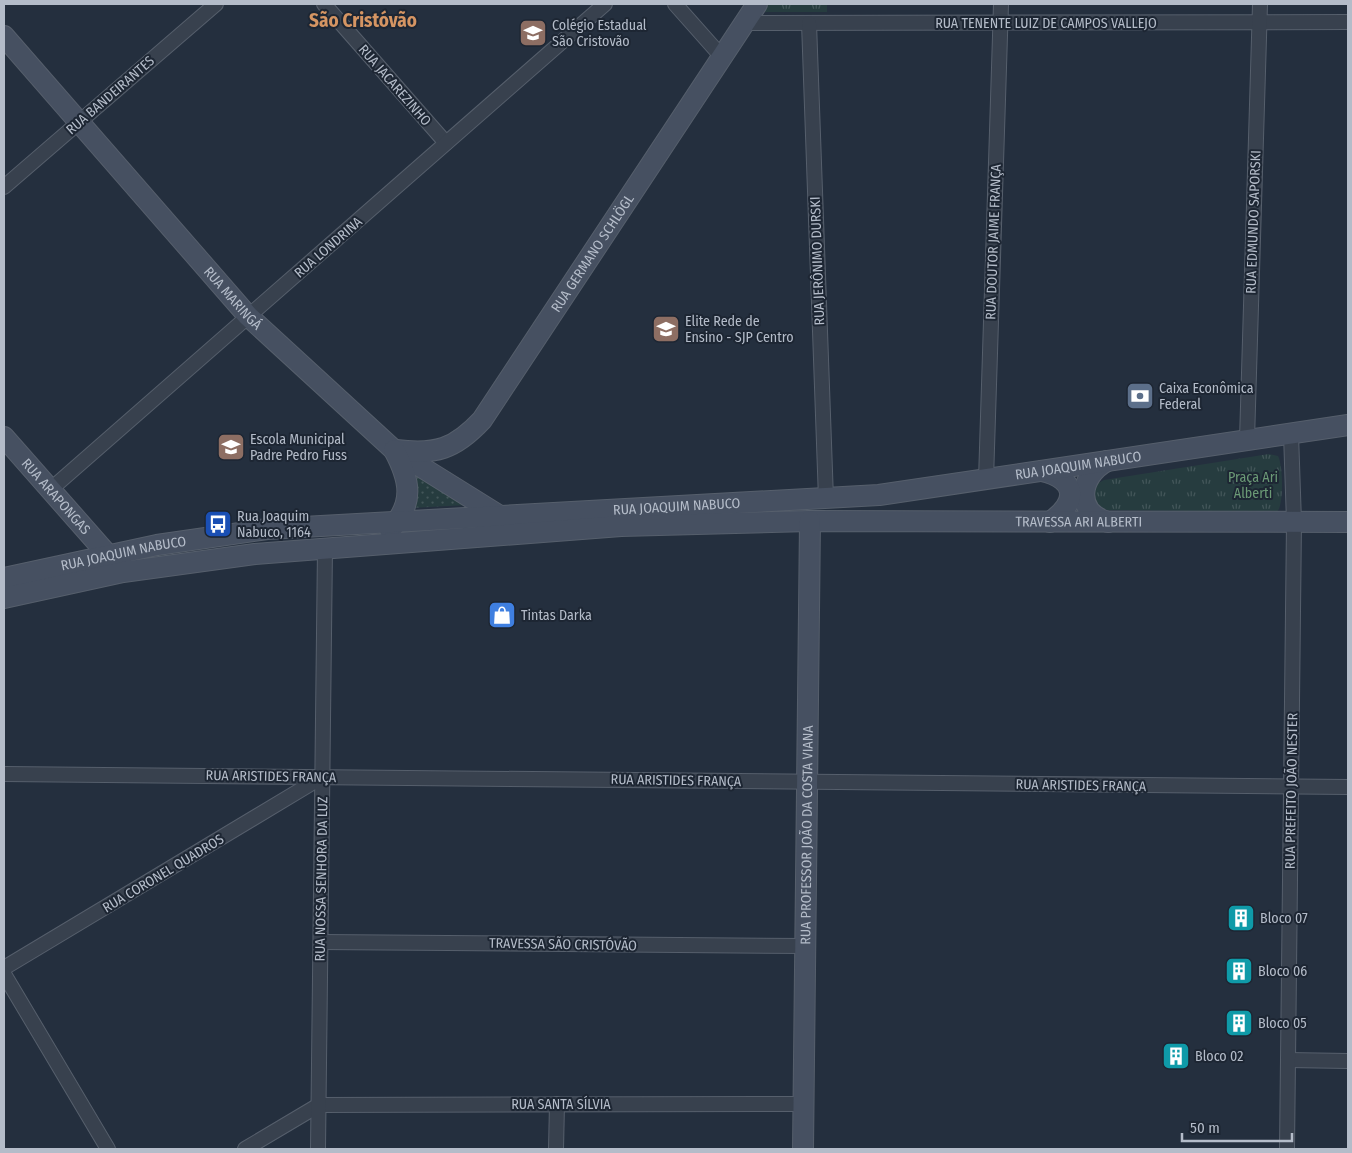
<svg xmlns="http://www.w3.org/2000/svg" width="1352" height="1153" font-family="'Fira Sans Condensed',sans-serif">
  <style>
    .grass { fill: url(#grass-dots) }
    .park { fill: url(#park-tufts) }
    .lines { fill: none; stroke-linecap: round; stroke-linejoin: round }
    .street-casing { stroke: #565f6c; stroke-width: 16 }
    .secondary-casing { stroke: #565f6c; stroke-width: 22 }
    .street { stroke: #38414e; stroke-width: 14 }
    .secondary { stroke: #465061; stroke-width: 20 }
    .labels { text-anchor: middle; stroke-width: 4; stroke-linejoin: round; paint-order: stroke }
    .street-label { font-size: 14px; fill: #b4bcc9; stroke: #1d2633 }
    .poi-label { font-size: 14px; fill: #b4bcc9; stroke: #1d2633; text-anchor: start }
    .park-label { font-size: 14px; fill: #6b9a76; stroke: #1d2633 }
    .district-label { font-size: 19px; font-weight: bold; fill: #d59563; stroke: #1d2633 }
  </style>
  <defs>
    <pattern id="grass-dots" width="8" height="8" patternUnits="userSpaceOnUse" patternTransform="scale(1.25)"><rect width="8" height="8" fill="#263c3f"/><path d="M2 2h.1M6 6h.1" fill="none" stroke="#435659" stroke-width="1.8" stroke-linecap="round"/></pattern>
    <pattern id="park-tufts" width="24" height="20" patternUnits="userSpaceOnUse" patternTransform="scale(1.25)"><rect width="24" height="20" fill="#263c3f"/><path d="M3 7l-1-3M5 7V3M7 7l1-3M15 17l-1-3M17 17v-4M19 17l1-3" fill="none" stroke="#435659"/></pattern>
  </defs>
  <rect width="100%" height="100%" fill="#242f3e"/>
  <polygon class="grass" points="417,472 467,505 411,508"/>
  <g class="park">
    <polygon points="769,4 827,4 827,12 763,12"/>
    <path d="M1269 454 1278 456C1283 465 1284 505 1277 512L1107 510 1095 505 1091 491 1095 485 1104 480Z"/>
  </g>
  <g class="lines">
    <g class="street-casing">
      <g id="street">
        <polyline points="324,4 446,143"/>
        <polyline points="675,4 722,57"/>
        <polyline points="745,23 1348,22"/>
        <polyline points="809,23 826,499"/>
        <polyline points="4,187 216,4"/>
        <polyline points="1247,440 1260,4"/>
        <polyline points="986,480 1001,4"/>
        <polyline points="50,490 605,4"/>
        <polyline points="4,774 1348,787"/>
        <polyline points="321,942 805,946"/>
        <polyline points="4,968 322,777"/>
        <polyline points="4,974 108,1149"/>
        <polyline points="1288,1060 1348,1061"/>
        <polyline points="245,1149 319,1105 803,1104"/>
        <polyline points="318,1149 325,548"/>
        <polyline points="556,1149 557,1104"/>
        <polyline points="1287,1149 1294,522 1291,434"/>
      </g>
    </g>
    <g class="secondary-casing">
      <g id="secondary">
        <path id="s1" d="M4 36 248 316 394 450 500 516"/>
        <path id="s2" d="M4 437 115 563"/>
        <path id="s3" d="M396 450C436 455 455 449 482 420L757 4"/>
        <path d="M1107 461C1079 476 1074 512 1108 522"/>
        <path d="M1042 471C1077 479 1079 502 1050 522"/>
        <path d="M390 530C415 503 410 480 394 450"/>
        <path id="s4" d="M4 578 157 545 267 529 879 495 1348 425"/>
        <path id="s5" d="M4 598 123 572 255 554 621 526 810 521 1348 522"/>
        <path id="s6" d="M803 1149 810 521"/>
      </g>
    </g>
    <use href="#street" class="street"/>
    <use href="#secondary" class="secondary"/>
  </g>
  <defs>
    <g id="school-square" transform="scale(1.4375)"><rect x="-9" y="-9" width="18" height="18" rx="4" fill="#8d6e63" stroke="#1d2633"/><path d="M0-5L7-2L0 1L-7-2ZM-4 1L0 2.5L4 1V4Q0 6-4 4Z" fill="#fff"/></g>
    <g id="bank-square" transform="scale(1.4375)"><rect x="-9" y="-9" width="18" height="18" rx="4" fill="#5c6f8a" stroke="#1d2633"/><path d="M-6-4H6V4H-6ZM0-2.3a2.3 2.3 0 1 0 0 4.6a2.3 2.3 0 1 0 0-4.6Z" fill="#fff"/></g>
    <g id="bus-square" transform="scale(1.4375)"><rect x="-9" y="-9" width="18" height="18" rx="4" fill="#1a4fb4" stroke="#1d2633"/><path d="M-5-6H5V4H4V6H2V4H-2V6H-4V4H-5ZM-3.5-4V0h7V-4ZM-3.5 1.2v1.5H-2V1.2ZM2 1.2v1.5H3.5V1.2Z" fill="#fff"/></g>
    <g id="shop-square" transform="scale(1.4375)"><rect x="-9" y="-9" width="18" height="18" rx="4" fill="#3f7fe0" stroke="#1d2633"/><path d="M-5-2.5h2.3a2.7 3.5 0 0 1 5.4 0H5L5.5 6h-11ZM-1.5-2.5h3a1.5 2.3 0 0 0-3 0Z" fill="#fff"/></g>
    <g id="building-square" transform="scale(1.4375)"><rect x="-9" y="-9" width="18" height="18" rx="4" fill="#0f9aa8" stroke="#1d2633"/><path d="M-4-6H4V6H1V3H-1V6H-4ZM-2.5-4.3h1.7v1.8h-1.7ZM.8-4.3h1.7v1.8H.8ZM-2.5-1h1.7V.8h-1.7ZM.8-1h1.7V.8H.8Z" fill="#fff"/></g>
  </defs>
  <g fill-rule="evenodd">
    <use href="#school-square" x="533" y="33"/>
    <use href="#school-square" x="666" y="329"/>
    <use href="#bank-square" x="1140" y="396"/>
    <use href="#school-square" x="231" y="447"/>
    <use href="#bus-square" x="218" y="524"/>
    <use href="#shop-square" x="502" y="615"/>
    <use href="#building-square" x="1241" y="918"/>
    <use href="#building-square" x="1239" y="971"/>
    <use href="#building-square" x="1239" y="1023"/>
    <use href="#building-square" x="1176" y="1056"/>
  </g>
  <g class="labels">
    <g class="street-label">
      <text x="1046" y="28">RUA TENENTE LUIZ DE CAMPOS VALLEJO</text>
      <text transform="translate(395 85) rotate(49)" y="5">RUA JACAREZINHO</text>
      <text transform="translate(110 95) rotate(-41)" y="5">RUA BANDEIRANTES</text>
      <text transform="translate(1253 222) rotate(-88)" y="5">RUA EDMUNDO SAPORSKI</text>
      <text transform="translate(993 242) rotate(-88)" y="5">RUA DOUTOR JAIME FRANÇA</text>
      <text transform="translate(328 247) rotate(-41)" y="5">RUA LONDRINA</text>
      <text dy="5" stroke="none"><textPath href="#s3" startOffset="296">RUA GERMANO SCHLÖGL</textPath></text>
      <text transform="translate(817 261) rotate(-92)" y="5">RUA JERÔNIMO DURSKI</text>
      <text dy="5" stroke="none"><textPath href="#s1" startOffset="348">RUA MARINGÁ</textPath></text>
      <text dy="5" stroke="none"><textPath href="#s4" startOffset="1082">RUA JOAQUIM NABUCO</textPath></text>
      <text dy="5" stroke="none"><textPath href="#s2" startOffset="79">RUA ARAPONGAS</textPath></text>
      <text dy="5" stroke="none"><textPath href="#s4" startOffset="678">RUA JOAQUIM NABUCO</textPath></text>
      <text dy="5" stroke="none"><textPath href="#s5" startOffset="1080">TRAVESSA ARI ALBERTI</textPath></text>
      <text dy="5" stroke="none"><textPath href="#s4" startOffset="122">RUA JOAQUIM NABUCO</textPath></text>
      <text transform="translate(271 776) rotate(1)" y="5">RUA ARISTIDES FRANÇA</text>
      <text transform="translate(676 780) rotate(1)" y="5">RUA ARISTIDES FRANÇA</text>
      <text transform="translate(1081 785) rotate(1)" y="5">RUA ARISTIDES FRANÇA</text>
      <text transform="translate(1291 791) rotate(-89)" y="5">RUA PREFEITO JOÃO NESTER</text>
      <text dy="5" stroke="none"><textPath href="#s6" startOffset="314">RUA PROFESSOR JOÃO DA COSTA VIANA</textPath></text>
      <text transform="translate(163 873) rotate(-31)" y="5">RUA CORONEL QUADROS</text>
      <text transform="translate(321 879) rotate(-89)" y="5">RUA NOSSA SENHORA DA LUZ</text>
      <text transform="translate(563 944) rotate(1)" y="5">TRAVESSA SÃO CRISTÓVÃO</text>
      <text x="561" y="1109">RUA SANTA SÍLVIA</text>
    </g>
    <g class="poi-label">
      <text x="552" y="30">Colégio Estadual<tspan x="552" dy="16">São Cristovão</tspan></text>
      <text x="685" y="326">Elite Rede de<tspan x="685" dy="16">Ensino - SJP Centro</tspan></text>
      <text x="1159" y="393">Caixa Econômica<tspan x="1159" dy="16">Federal</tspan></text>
      <text x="250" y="444">Escola Municipal<tspan x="250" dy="16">Padre Pedro Fuss</tspan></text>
      <text x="237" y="521">Rua Joaquim<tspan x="237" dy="16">Nabuco, 1164</tspan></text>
      <text x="521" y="620">Tintas Darka</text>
      <text x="1260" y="923">Bloco 07</text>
      <text x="1258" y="976">Bloco 06</text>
      <text x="1258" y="1028">Bloco 05</text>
      <text x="1195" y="1061">Bloco 02</text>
    </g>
    <g class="park-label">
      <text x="1253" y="482">Praça Ari<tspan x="1253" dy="16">Alberti</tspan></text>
    </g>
    <g class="district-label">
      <text x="363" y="27">São Cristóvão</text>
    </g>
  </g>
  <rect width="1352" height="1153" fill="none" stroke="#b4bcc9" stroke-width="10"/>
  <path d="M1182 1133v8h110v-8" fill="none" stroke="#b4bcc9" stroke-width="2.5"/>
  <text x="1190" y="1133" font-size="15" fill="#b4bcc9" stroke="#1d2633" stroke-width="4" paint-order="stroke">50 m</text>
</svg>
